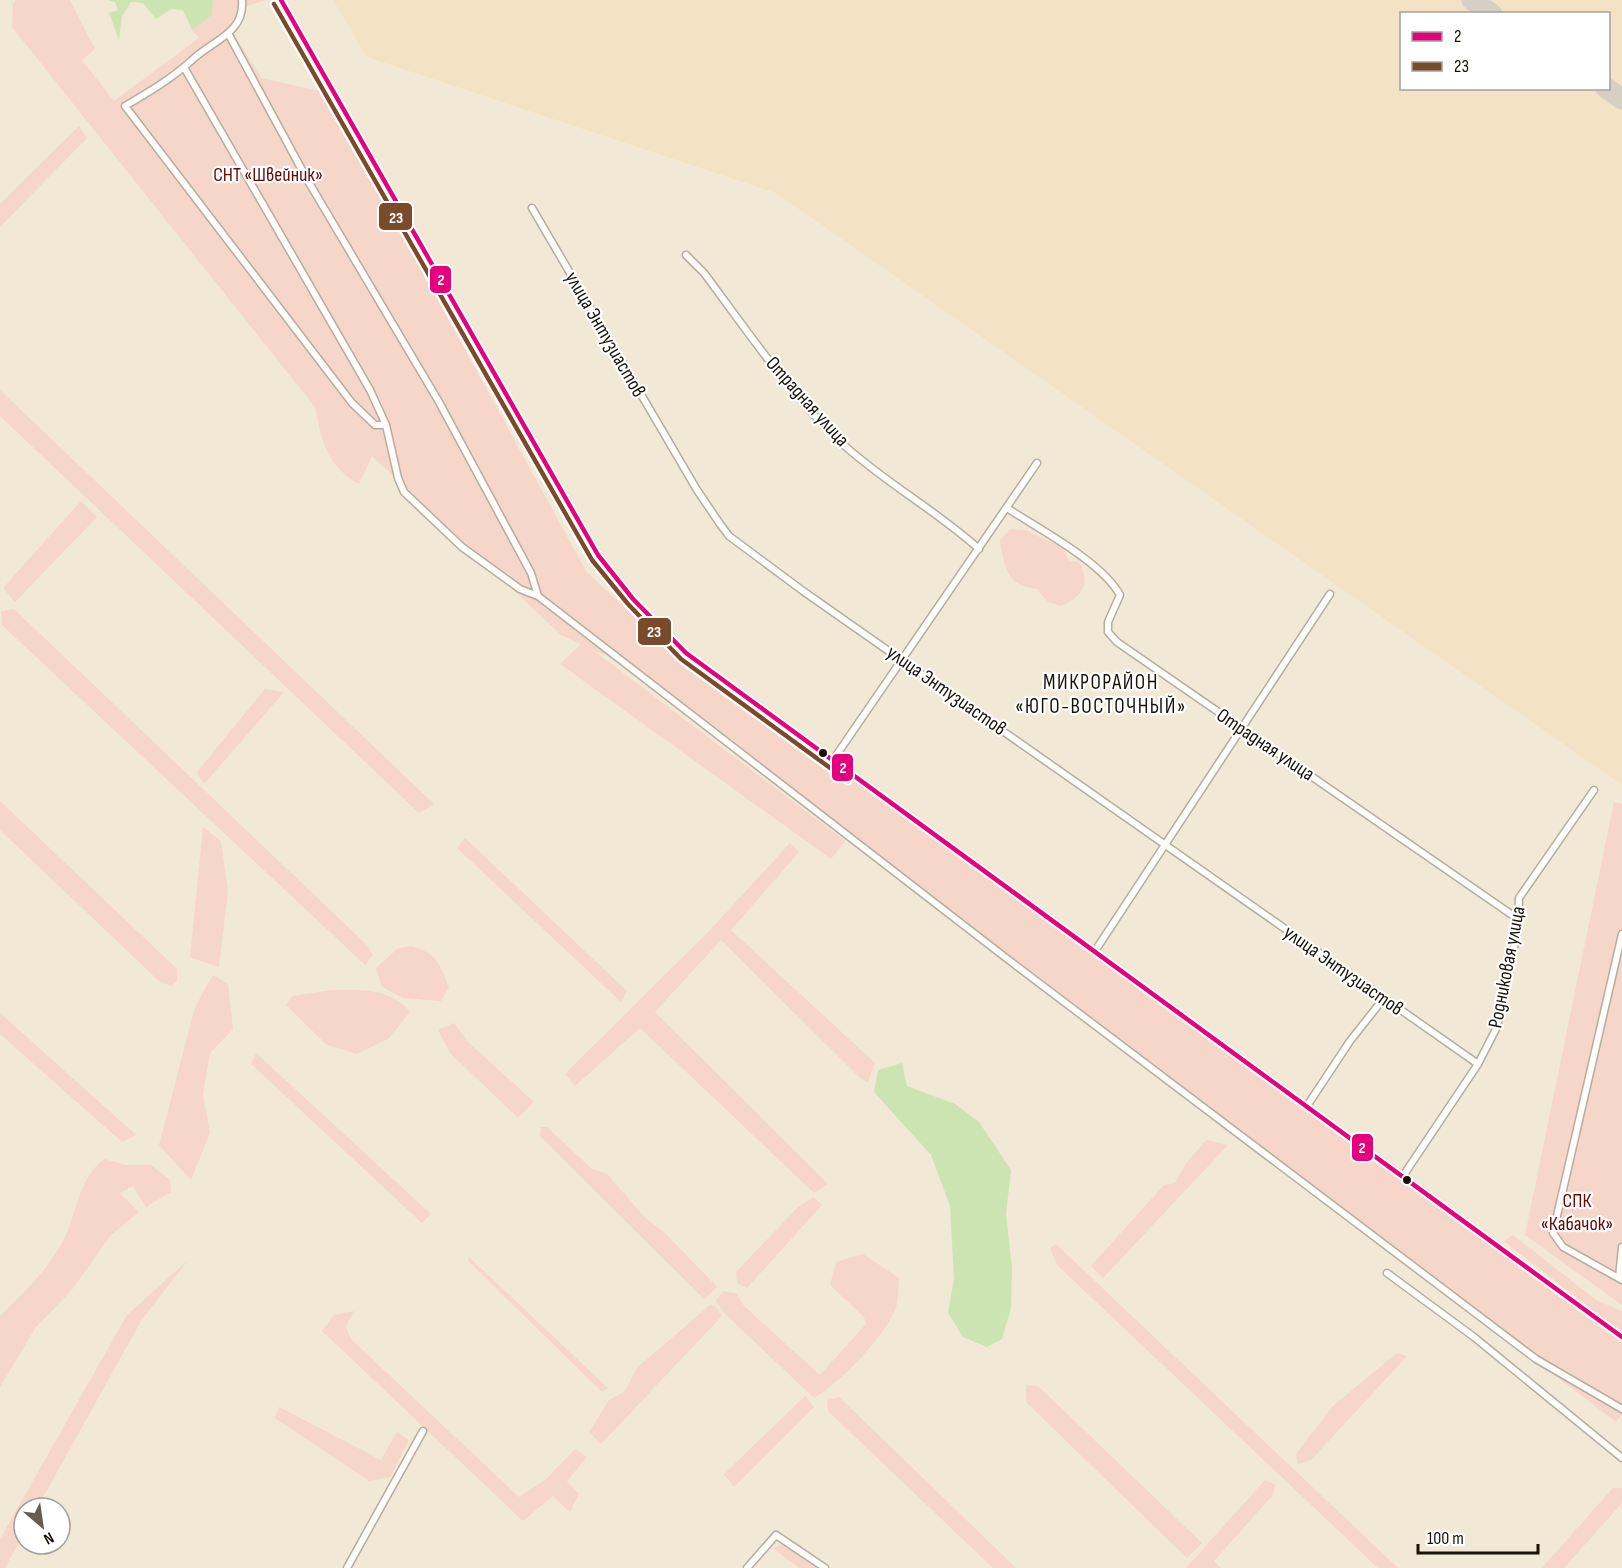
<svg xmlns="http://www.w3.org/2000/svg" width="1622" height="1568" font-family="'Sofia Sans Condensed',sans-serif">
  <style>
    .built { fill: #f4e2c5; fill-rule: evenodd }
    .green { fill: #f6d6c9 }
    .water { fill: #cce4b1 }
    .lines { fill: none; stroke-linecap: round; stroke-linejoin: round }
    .taxiway { stroke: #d6d0c4; stroke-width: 21 }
    .street-casing { stroke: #b5ad9f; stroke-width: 9 }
    .street { stroke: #fdfcf9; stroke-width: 6 }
    .bus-1-casing { stroke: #fff; stroke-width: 9 }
    .bus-2-casing { stroke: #fff; stroke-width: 9 }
    .bus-1 { stroke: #e5007d; stroke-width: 4.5 }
    .bus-2 { stroke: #7a4b2a; stroke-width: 4.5 }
    .bus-dot { fill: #191307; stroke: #fff; stroke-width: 2 }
    .labels { text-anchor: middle; stroke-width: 4.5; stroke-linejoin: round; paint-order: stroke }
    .park-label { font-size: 20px; fill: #650705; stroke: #fff }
    .street-label { font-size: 20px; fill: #191307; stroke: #fff }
    .neighbourhood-label { font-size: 21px; letter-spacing: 1.5px; fill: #191307; stroke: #fff }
    .line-badge { stroke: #fff; stroke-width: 2 }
    .badge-label { font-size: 16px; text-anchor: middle; font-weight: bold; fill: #fff }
  </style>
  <rect width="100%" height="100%" fill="#f2e8d6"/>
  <path class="built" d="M333 0H1622V785L776 193 367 57ZM1402 14H1608V88H1402Z"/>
  <g class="green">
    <path d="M16 0H70L95 49 82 60 114 101 199 38 192 30 212 15 213 0H265L239 9 229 26 261 78 324 92 586 571 656 637 1622 1343V1415L1616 1422 620 661 593 650 845 841 831 859 560 664 581 644 561 635 372 456 359 484C326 465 322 442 315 407L12 27 13 4Z"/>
    <polygon points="79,126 87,138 0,227 0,204"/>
    <polygon points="0,390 434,804 419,813 0,416"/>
    <polygon points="81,501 97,517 15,602 3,588"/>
    <path d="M1010 529 1025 530 1063 548 1069 561 1079 562C1092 583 1081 598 1061 606L1048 602 1037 589C1007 587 1004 566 1000 541Z"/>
    <polygon points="14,609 368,946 373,955 365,965 2,625 1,611"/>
    <polygon points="265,689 284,692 204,784 197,772"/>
    <polygon points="0,801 177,969 177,981 171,986 159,981 0,830"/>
    <polygon points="1614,802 1622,804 1622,1305 1525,1235"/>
    <polygon points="203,827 221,841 228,891 219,967 190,957"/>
    <polygon points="465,838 627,991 621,1002 457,848"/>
    <polygon points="790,843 799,852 731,930 875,1063 868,1082 861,1079 721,940 655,1012 828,1184 814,1193 640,1028 575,1086 565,1074 710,930"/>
    <path d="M411 946C437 953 439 963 449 987L441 1001 403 998 382 987 376 968 397 949Z"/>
    <polygon points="213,975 228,984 233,1029 210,1053 203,1094 210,1133 191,1180 159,1145 195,1007"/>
    <path d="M332 990C361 990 389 987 410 1012L388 1039 357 1054 327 1045 286 1005 292 996Z"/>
    <polygon points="0,1013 136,1135 122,1142 0,1034"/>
    <polygon points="454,1023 468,1042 534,1102 518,1118 450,1053 438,1030"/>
    <polygon points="256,1053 431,1214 422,1223 251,1064"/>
    <polygon points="541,1127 547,1127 592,1169 607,1174 646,1219 663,1231 717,1287 704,1299 540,1136"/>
    <polygon points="1206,1140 1228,1145 1103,1278 1091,1266 1164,1185 1175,1183 1185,1165"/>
    <path d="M104 1159 126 1165H151L170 1180 171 1192 146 1207 133 1186 120 1193 139 1212 110 1236 71 1291 36 1327 0 1387V1316C21 1296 46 1271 61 1245 78 1215 75 1183 104 1159Z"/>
    <polygon points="814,1197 822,1205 747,1288 737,1283 736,1272 798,1207"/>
    <polygon points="1513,1235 1596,1300 1622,1311 1622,1330 1604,1319 1504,1241"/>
    <polygon points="1056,1244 1398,1568 1378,1568 1057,1265 1050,1248"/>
    <path d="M863 1254 899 1278C898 1288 899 1301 895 1310 883 1338 840 1383 814 1398L725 1314 716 1301 723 1291 736 1293 744 1306 820 1375 866 1324 864 1317 830 1285 836 1262Z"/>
    <polygon points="469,1257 608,1388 602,1392 468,1261"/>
    <polygon points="187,1261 141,1321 37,1508 24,1508 24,1533 5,1568 0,1568 0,1539 127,1315"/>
    <polygon points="710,1305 715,1306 722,1316 601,1444 589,1432 609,1400 624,1392 638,1367"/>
    <polygon points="354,1311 346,1327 351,1339 519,1497 545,1480 575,1449 587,1457 567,1481 579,1494 570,1512 553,1496 523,1521 322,1331 334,1315"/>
    <polygon points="1397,1353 1407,1356 1311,1460 1298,1464 1296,1454 1333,1406"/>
    <polygon points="1026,1385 1038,1386 1202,1543 1187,1558 1026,1402"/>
    <polygon points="805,1396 814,1407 734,1487 724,1474"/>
    <polygon points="839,1397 1016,1568 993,1568 828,1411 827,1400"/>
    <polygon points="279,1407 381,1460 397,1432 409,1440 390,1477 369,1481 275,1418"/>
    <polygon points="1265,1480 1276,1485 1272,1496 1214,1561 1221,1568 1186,1568"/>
    <polygon points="1613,1488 1622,1488 1622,1503 1564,1568 1542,1568"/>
    <polygon points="789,1542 797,1542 824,1568 799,1568 773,1548"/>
  </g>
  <g class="water">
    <polygon points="108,0 213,0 212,15 192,30 183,10 171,9 156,19 143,3 131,2 122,16 119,40 109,13 118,10 115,2"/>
    <polygon points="902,1063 907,1086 955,1104 979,1122 1011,1170 1006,1214 1012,1268 1011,1308 1002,1339 987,1347 963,1337 948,1313 954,1279 950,1206 931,1155 874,1092 878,1070"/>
  </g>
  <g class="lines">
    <g class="taxiway">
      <polyline points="1472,0 1492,14"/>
      <polyline points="1606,88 1622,99"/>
    </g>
    <g class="street-casing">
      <g id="street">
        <path d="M242 0C245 34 211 41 191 61 171 79 149 92 125 106L352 403 375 425H386"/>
        <polyline points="281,0 598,555 633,599 686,653 1622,1337"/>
        <polyline points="229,35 308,181 439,402 531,573 538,596 1010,961 1536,1359 1622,1409"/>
        <polyline points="185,69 370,390 386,425 398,478 404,492 462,547 520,589 538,596"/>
        <polyline points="532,208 697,490 720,524 729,536 803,591 1478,1064"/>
        <path d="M686 255 704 273C746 329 793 399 845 446 887 484 937 511 979 549"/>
        <path d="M1007 508C1039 529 1102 562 1120 595L1108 622V632L1117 642 1518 919"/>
        <polyline points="833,760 1037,463"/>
        <polyline points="1622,934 1553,1233 1563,1247 1622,1280"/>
        <polyline points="1095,951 1330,594"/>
        <polyline points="1307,1106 1350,1041 1384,998"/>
        <polyline points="1403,1176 1478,1064 1497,1027 1518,929 1519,898 1594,790"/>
        <polyline points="1387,1273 1474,1337 1622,1458"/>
        <polyline points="1619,1278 1622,1247"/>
        <polyline points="347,1568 423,1431"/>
        <polyline points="747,1568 776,1535 825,1568"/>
      </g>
    </g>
    <use href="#street" class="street"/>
    <g class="bus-1-casing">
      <polyline id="bus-1" points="281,0 598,555 633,599 686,653 1622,1337"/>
    </g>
    <g class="bus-2-casing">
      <polyline id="bus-2" points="274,4 592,560 628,604 681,659 848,781"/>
    </g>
    <use href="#bus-1" class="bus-1"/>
    <use href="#bus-2" class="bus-2"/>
  </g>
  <g class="bus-dot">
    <circle cx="823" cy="753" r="5"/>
    <circle cx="1407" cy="1180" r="5"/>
  </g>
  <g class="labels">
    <g class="park-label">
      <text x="268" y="181">СНТ «Швейник»</text>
      <text x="1577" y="1207">СПК<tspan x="1577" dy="23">«Кабачок»</tspan></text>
    </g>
    <g class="street-label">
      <text transform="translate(606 334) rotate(60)" y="7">улица Энтузиастов</text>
      <text transform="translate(808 401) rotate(48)" y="7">Отрадная улица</text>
      <text transform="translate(947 690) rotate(35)" y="7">улица Энтузиастов</text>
      <text transform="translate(1266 744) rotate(34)" y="7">Отрадная улица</text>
      <text transform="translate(1506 967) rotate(-79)" y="7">Родниковая улица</text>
      <text transform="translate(1344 970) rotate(35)" y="7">улица Энтузиастов</text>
    </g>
    <g class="neighbourhood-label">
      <text x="1101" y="689">МИКРОРАЙОН<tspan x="1101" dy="24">«ЮГО-ВОСТОЧНЫЙ»</tspan></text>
    </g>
  </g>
  <g class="line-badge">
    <rect x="378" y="202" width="35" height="29" rx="6" fill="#7a4b2a"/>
    <rect x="429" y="265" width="23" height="29" rx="6" fill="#e5007d"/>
    <rect x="637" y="617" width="35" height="29" rx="6" fill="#7a4b2a"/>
    <rect x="831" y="753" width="23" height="29" rx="6" fill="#e5007d"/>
    <rect x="1351" y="1133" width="23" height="29" rx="6" fill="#e5007d"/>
  </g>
  <g class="badge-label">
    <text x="396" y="223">23</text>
    <text x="441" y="285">2</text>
    <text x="654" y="637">23</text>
    <text x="843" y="773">2</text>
    <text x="1362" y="1153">2</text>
  </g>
  <rect x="1400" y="12" width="210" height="78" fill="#ffffff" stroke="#a3a19c" stroke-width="1.5"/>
  <rect x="1412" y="32" width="30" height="9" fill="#e5007d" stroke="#a3a19c" stroke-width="1.5"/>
  <text x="1454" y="42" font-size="18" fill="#191307">2</text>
  <rect x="1412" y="62" width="30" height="9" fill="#7a4b2a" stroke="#a3a19c" stroke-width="1.5"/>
  <text x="1454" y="72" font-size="18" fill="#191307">23</text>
  <g transform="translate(42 1526) rotate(151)"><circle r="28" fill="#ffffff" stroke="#a3a19c" stroke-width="1.5"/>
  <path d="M0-4.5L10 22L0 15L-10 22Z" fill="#655e4f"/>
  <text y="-9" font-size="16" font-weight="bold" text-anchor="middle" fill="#191307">N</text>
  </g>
  <path d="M1418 1544v9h120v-9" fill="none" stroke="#191307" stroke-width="3"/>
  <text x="1427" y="1544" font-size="18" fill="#191307" stroke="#ffffff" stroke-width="4.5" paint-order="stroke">100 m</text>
</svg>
